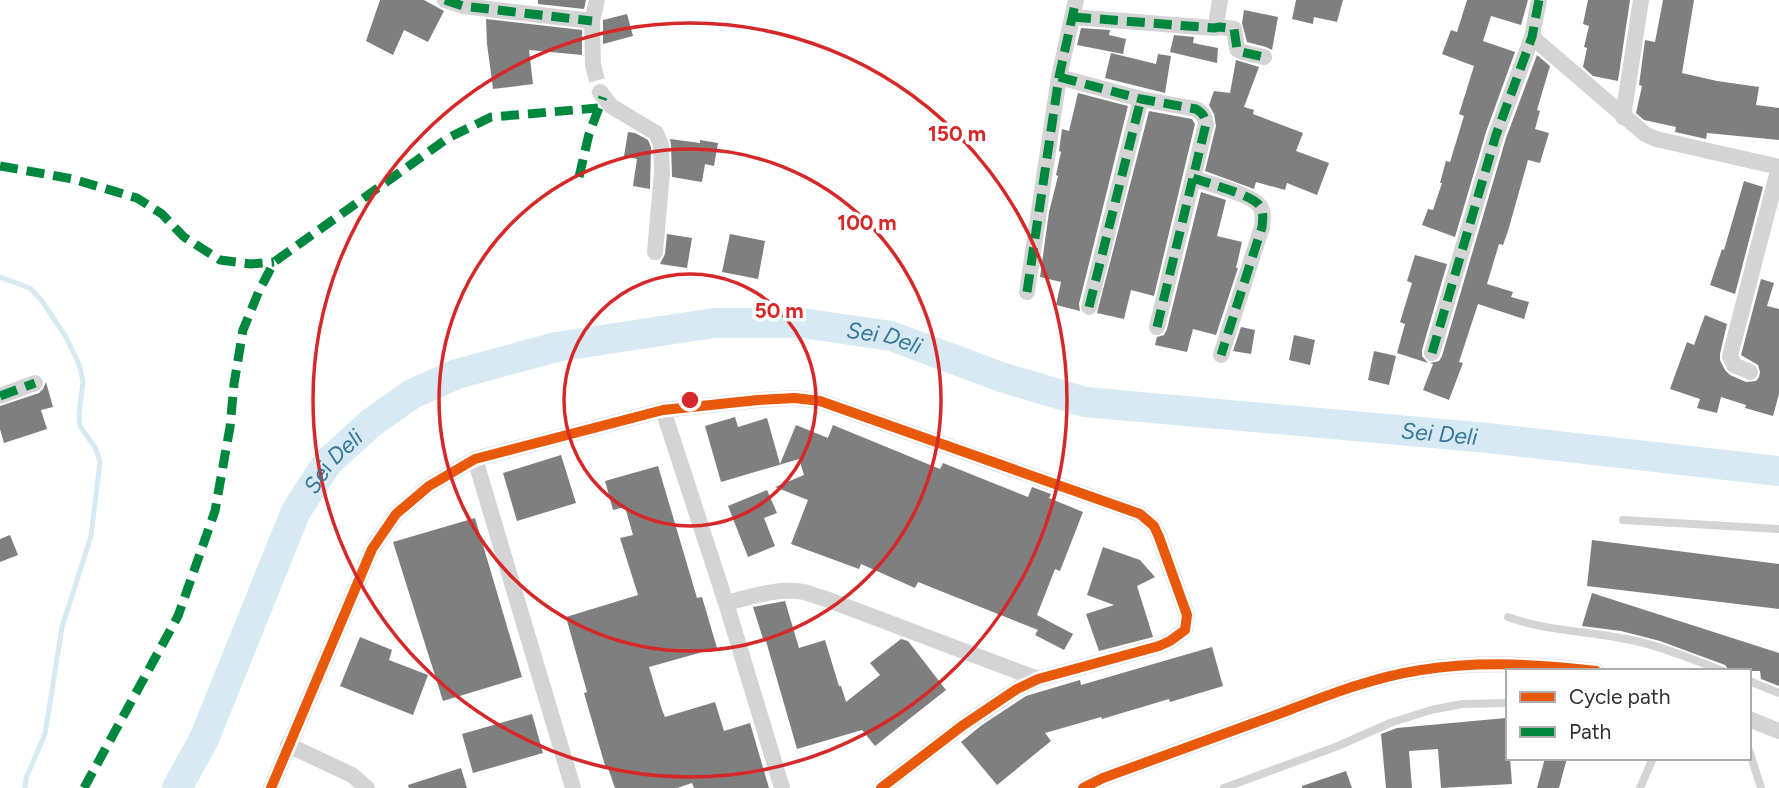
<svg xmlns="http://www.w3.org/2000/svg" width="1779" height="788" font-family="Figtree,sans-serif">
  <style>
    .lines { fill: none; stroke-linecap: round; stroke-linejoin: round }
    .stream { stroke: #d7eaf4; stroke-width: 5 }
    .river { stroke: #d7eaf4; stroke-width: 30 }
    .building { fill: #7f7f7f }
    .minor-tunnel { stroke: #d5d5d5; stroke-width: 16; stroke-dasharray: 16 8; stroke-linecap: butt }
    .service { stroke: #d4d4d4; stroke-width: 8 }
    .minor { stroke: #d4d4d4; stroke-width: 16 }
    .quiet { stroke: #00873e; stroke-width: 9; stroke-dasharray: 18 9; stroke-linecap: butt }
    .cycleway-casing { stroke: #fff; stroke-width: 15 }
    .cycleway { stroke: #e8590c; stroke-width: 10 }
    .ring { fill: none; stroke: #d62828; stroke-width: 3.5 }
    .labels { text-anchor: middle; stroke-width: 7; stroke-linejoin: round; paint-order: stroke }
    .water-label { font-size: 23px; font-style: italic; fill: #367898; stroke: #fff }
    .centre { fill: #d62828; stroke: #fff; stroke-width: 3.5 }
    .ring-label { font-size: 21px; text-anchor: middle; font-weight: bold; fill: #d62828; stroke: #fff; stroke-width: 7; stroke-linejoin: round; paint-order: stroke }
  </style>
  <rect width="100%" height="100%" fill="#fff"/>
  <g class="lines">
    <polyline class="stream" points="0,277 30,288 42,301 66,337 79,364 83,381 79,414 80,426 96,449 100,462 91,536 62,627 45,734 26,778 25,788"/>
    <path class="river" id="s1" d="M177 788 204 739 296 511 328 462 371 423 412 394 457 374 556 347 714 323H802L891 336 1001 377 1085 402 1488 438 1779 471"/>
  </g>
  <g class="building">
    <polygon points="380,0 424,0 444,11 428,42 404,30 393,55 366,41"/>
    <polygon points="538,0 586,0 584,9 538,4"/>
    <polygon points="1296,0 1343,0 1337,22 1314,17 1313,24 1292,19"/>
    <polygon points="1467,0 1528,0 1521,25 1491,16 1483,41 1515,52 1486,132 1455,237 1422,225 1428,209 1433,210 1442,183 1440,183 1446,161 1450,162 1464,116 1459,114 1474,66 1442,54 1451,30 1457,32"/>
    <polygon points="1588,0 1630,0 1618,81 1593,76 1583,67 1587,48 1584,47 1589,26 1583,24"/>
    <polygon points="1663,0 1694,0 1682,73 1717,81 1759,87 1756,105 1779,108 1779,140 1707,133 1706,139 1675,132 1676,127 1644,120 1636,113 1642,86 1639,85 1645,40 1655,42"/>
    <polygon points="1244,10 1278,17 1272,50 1266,47 1247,42 1242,23"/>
    <polygon points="627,14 633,36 603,44 603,20"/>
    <polygon points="486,19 582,30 582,55 529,50 533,84 493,89 487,44"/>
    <polygon points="1081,28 1110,30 1109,35 1126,39 1123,54 1077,45"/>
    <polygon points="1174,35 1194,37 1193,43 1218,48 1217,63 1170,52"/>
    <polygon points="1111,53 1156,64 1158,54 1171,56 1165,93 1105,78"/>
    <polygon points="1537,55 1550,66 1537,110 1540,111 1535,129 1549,133 1540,163 1528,160 1508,231 1503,245 1499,244 1487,284 1513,292 1511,297 1529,302 1524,319 1478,304 1459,362 1463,363 1449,400 1423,390 1433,364 1430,363 1439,361 1442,356 1506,138"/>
    <polygon points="1236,60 1259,67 1244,107 1254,110 1253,114 1303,133 1296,151 1329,163 1317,195 1287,183 1285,190 1256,182 1254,189 1205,171 1216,126 1214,114 1209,105 1214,91 1230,93"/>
    <polygon points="1078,93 1128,106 1079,304 1080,311 1056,305 1061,282 1040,277 1049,212 1058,176 1056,175 1061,152 1059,151 1062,129 1069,131"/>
    <polygon points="1149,111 1192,119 1195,124 1154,296 1131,290 1124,319 1097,313"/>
    <polygon points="628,132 635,133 648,140 651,147 650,189 633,186 637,159 624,156"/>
    <polygon points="670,139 700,143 700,140 718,143 714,166 705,164 702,182 672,177 671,145"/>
    <polygon points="1744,181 1763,187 1735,294 1710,285 1722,249 1724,250"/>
    <polygon points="1201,192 1226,200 1217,236 1242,242 1236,268 1238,268 1216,335 1193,329 1187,352 1155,345 1157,337 1164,335 1167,329"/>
    <polygon points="667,234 692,238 687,268 660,264 665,254"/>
    <polygon points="730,234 765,241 758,279 722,272"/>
    <polygon points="1415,255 1447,264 1422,350 1422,356 1428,363 1397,353 1405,324 1400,322 1412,283 1407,281"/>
    <polygon points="1761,279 1774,283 1767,306 1779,309 1779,394 1773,416 1745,408 1746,405 1721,397 1717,413 1697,408 1700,399 1670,389 1687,342 1694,345 1705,315 1727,324 1720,354 1720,360 1725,370 1730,375 1746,382 1756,381 1759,377 1760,372 1758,365 1741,355"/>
    <polygon points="1241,327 1255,330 1251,354 1233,351"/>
    <polygon points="1294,335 1315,340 1310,365 1289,360"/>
    <polygon points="1374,351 1396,356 1389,385 1368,380"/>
    <polygon points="46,382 53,407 41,410 47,429 4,443 0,429 0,406 39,393 43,389"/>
    <polygon points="735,417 738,427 767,418 780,464 796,425 828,438 833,425 940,469 943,463 1028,497 1032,487 1051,494 1049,498 1083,512 1060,571 1055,569 1037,615 1073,634 1064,650 1035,635 1038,630 918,582 915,588 861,564 859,569 791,544 808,500 775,487 804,475 799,459 721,482 705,426"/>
    <polygon points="561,455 576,503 517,521 503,473"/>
    <polygon points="658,466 697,598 702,597 717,648 649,667 662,710 665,717 715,702 724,731 750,723 769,788 694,788 692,783 677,788 615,788 608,768 606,769 584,693 587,692 566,617 638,595 620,538 633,535 625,507 613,510 605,481"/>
    <polygon points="767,490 777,513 764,518 775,546 748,557 728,506"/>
    <polygon points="475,518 522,677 443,701 393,542"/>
    <polygon points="10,535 18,555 0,562 0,539"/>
    <polygon points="1592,540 1779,564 1779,609 1587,586"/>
    <polygon points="1103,547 1140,560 1155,577 1137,586 1153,637 1099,651 1086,614 1114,605 1087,595"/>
    <polygon points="1592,593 1779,653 1779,686 1761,679 1760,671 1730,671 1725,665 1660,641 1621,631 1582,626"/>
    <polygon points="785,601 799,648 825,640 839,686 841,686 846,702 880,675 870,663 901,639 908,641 946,690 875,746 862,730 797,749 766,641 764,642 753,607"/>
    <polygon points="360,637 392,650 389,660 428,675 413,715 340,686"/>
    <polygon points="1212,647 1223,686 1170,702 1169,699 1102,719 1101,717 1045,733 1051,741 997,785 961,742 982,725 1026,696 1080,680 1081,685"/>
    <polygon points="532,714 543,753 473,773 462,734"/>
    <polygon points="1506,718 1508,758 1510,758 1512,784 1441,788 1438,749 1409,751 1412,788 1386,788 1381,734 1397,728"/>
    <polygon points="1545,758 1567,758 1559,788 1537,788"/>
    <polygon points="461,768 467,788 409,788 408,785"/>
    <polygon points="1346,771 1352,788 1302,788 1302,786"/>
  </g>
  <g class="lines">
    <polyline class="minor-tunnel" points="593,65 600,92"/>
    <g class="service">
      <polyline points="1623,520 1779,529"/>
      <path d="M1508 617C1549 632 1594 631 1636 641 1666 648 1695 660 1723 671"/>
      <polyline points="1749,681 1779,693"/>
      <polyline points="1749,750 1761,788"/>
      <polyline points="1224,788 1338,746 1390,723 1431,710 1462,704 1508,703"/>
      <polyline points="1640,788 1653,758"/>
    </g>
    <g class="minor">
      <polyline points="445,0 463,6 592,21"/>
      <polyline points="1073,17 1214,28 1220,27 1234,29 1237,49 1242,52 1264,57"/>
      <polyline points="1217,18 1220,0"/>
      <polyline points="1532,37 1645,134 1656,139 1779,167"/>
      <polyline points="593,65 592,21 597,0"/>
      <path d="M1059 77 1141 99 1196 109C1203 113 1205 117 1206 124L1157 327"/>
      <polyline points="600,92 611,106 656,133 661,145 662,173 655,252"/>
      <polyline points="1623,117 1641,0"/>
      <path d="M1193 178C1207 183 1252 195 1259 205 1264 211 1263 219 1262 227L1221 355"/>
      <polyline points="1027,292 1059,77 1076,0"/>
      <polyline points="1089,307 1141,99"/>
      <polyline points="1432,353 1496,135 1532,37 1539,0"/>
      <polyline points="1750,372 1734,365 1730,356 1779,167"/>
      <polyline points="0,396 35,383"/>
      <polyline points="663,410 726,603 782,788"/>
      <polyline points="475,459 573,788"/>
      <path d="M726 603C751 597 778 587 804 592 811 594 819 597 826 599L1038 679"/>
      <polyline points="1749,719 1779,731"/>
      <polyline points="288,745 352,775 367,788"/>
      <polyline points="271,788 372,549 396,514 429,486 475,459 663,410 758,400 795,398 820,401 1140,514 1154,526 1159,537 1187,615 1185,630 1170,641 1159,646 1038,679 1017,689 962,726 881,788"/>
      <path d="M1083 788 1103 778C1163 756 1223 734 1284 712 1328 695 1374 677 1421 670 1477 661 1540 664 1596 671"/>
    </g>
    <g class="quiet">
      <polyline points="445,0 463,6 592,21"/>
      <polyline points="1073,17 1214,28 1220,27 1234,29 1237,49 1242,52 1264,57"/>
      <path d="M1059 77 1141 99 1196 109C1203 113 1205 117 1206 124L1157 327"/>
      <polyline points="0,166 73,179 137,198 162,214 184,237 220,260 251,264 274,262"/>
      <polyline points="579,177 589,134 603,97"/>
      <path d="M1193 178C1207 183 1252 195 1259 205 1264 211 1263 219 1262 227L1221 355"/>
      <polyline points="1027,292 1059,77 1076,0"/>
      <polyline points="1089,307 1141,99"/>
      <polyline points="1432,353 1496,135 1532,37 1539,0"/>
      <polyline points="0,396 35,383"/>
      <polyline points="84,788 178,616 215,511 230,427 234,384 243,330 259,291 274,262 448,138 491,117 598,108"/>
    </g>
    <g class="cycleway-casing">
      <g id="cycleway">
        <polyline points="271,788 372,549 396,514 429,486 475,459 663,410 758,400 795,398 820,401 1140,514 1154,526 1159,537 1187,615 1185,630 1170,641 1159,646 1038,679 1017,689 962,726 881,788"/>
        <path d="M1083 788 1103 778C1163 756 1223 734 1284 712 1328 695 1374 677 1421 670 1477 661 1540 664 1596 671"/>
      </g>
    </g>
    <use href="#cycleway" class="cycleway"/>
  </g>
  <g class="ring">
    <circle cx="690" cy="400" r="126"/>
    <circle cx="690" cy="400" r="251"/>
    <circle cx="690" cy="400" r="377"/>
  </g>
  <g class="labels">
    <g class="water-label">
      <text dy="8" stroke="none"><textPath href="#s1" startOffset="952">Sei Deli</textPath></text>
      <text dy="8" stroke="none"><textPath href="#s1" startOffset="1519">Sei Deli</textPath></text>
      <text dy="8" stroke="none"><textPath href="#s1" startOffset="364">Sei Deli</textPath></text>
    </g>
  </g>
  <circle cx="690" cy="400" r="10" class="centre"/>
  <g class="ring-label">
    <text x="957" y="141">150 m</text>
    <text x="867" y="230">100 m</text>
    <text x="779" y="318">50 m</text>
  </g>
  <rect x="1506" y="669" width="245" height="91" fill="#ffffff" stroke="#acacac" stroke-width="2"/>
  <rect x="1520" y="692" width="35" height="10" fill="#e8590c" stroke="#acacac" stroke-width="2"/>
  <text x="1569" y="704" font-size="21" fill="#2f2f2f">Cycle path</text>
  <rect x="1520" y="727" width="35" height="10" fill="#00873e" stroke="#acacac" stroke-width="2"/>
  <text x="1569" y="739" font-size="21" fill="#2f2f2f">Path</text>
</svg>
